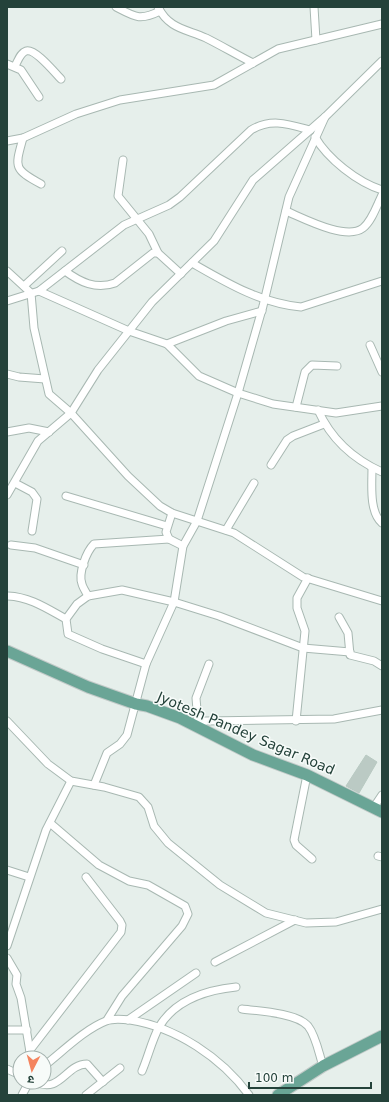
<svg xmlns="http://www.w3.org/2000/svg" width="389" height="1102" font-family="'DejaVu Sans','Noto Sans Devanagari',sans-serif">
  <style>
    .building { fill: #bbcac4; stroke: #b8c9c2 }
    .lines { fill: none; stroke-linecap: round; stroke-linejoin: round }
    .minor-casing { stroke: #a8b8b2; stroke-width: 9 }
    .primary-casing { stroke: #c2cac8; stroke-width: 13 }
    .minor { stroke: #fff; stroke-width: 7 }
    .primary { stroke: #6aa596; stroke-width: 11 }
    .labels { text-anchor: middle; stroke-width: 3; stroke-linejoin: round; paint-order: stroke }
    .street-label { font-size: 14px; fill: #24423a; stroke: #f7fbf9 }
  </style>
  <rect width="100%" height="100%" fill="#e6efeb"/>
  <polygon class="building" points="366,755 377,762 359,793 346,786"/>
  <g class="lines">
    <g class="minor-casing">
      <g id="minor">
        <path d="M116 7C135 17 140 21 160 11"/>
        <path d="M158 7C169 29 186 29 206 38 222 46 237 55 253 63"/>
        <polyline points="314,7 316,40"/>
        <polyline points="7,64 21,70 39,97"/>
        <path d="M15 66C18 61 20 53 26 51 35 48 55 73 61 79"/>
        <path d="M315 137C328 159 357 182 382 190"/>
        <path d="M23 138C15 167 13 169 41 184"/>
        <polyline points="7,141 23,138 76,114 120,100 214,85 278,49 382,24"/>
        <polyline points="123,160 118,196 149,234 158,253"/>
        <path d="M286 211C303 218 346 241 363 228 372 221 377 205 382 195"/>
        <path d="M192 263C227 283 260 303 301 307L382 281"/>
        <polyline points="7,271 31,293 34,328 49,394 71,413 128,476 160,506 172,513 234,533 303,577 382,601"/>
        <path d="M65 271C80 282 96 290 115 283L153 253H158L181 274"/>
        <polyline points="24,286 62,251"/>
        <path d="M39 291 124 225 169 205 180 197 251 130C271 118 288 124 310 130"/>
        <polyline points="7,301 39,291 129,331 167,344 199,376 238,393 273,404 336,413 382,406"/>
        <polyline points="167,344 226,321 262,311"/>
        <polyline points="370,345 382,372"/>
        <polyline points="7,374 19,377 45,379"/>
        <polyline points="296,407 305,372 312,365 337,366"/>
        <path d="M318 410C331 439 353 459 382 472"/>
        <polyline points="7,432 29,428 49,432"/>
        <polyline points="271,465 287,440 293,436 324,424"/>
        <path d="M372 468C372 484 369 512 382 523"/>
        <polyline points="15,483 32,492 37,499 32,531"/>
        <polyline points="7,495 38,441 71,413 98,370 152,302 214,241 253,180 325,117 382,61"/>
        <polyline points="66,496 167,526"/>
        <polyline points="172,513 166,532 169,539 183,546"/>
        <polyline points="226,530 254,483"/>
        <polyline points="11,545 35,548 84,565"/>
        <path d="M8 596C30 597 46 608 66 619"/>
        <path d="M88 596C86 592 83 588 82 584 78 574 86 552 94 544L169 539"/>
        <polyline points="339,617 348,633 350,655 374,661 382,666"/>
        <polyline points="146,664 102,649 68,634 66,619 77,604 88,596 122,590 174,602 219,616 303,648 350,652"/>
        <polyline points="7,721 48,764 71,781 104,787 139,797 148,807 154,826 168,843 220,885 266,913 306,923 336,922 382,909"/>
        <polyline points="296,721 305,631 297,608 297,598 308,578"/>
        <polyline points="198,722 196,698 209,664"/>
        <polyline points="191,723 206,721 334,719 382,710"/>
        <polyline points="307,775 294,840 296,845 312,859"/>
        <polyline points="94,785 107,753 120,744 127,735 146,664 174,602 183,546 197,521 238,393 263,306 289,197 325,117"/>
        <polyline points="374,807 382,795"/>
        <polyline points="50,823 99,865 129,881 148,885 185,906 188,914 182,926 122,996 107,1020"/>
        <polyline points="378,856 382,857"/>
        <polyline points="7,870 29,877"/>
        <polyline points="7,946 46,830 71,781"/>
        <polyline points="7,958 17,975 16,984 21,998 31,1058"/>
        <polyline points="215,962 295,920"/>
        <path d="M242 1009C258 1011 297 1013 308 1026 316 1036 319 1054 323 1066"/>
        <polyline points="128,1020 196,973"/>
        <polyline points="7,1030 27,1030"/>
        <polyline points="30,1050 121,932 122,925 120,921 86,877"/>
        <path d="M44 1066C62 1052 85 1029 106 1021 113 1018 122 1019 130 1020 176 1027 222 1058 249 1095"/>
        <polyline points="7,1069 20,1075"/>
        <path d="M142 1071C148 1057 152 1040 159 1027 175 1000 207 990 236 987"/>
        <path d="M36 1082C60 1094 66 1064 87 1064L103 1082"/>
        <polyline points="22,1095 29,1082"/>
        <polyline points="86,1095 120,1068"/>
      </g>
    </g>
    <g class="primary-casing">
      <g id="primary">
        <polyline points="7,651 88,687 136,704 147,706 180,718 253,755 307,775 382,812"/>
        <polyline points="278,1095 323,1066 382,1036"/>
      </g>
    </g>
    <use href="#minor" class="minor"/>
    <use href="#primary" class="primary"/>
  </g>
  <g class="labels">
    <g class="street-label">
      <text transform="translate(246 733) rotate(23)" y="5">Jyotesh Pandey Sagar Road</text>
    </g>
  </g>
  <rect width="389" height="1102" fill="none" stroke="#24423a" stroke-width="16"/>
  <g transform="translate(32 1070) rotate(186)"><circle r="19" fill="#f7fbf9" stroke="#a3b1ad"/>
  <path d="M0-3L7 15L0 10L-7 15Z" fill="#f4845f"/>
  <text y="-6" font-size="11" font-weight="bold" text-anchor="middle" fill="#24423a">उ</text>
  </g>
  <path d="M249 1082v6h122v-6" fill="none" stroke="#24423a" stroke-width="2"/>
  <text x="255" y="1082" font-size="12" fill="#24423a" stroke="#f7fbf9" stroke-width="3" paint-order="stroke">100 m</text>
</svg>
